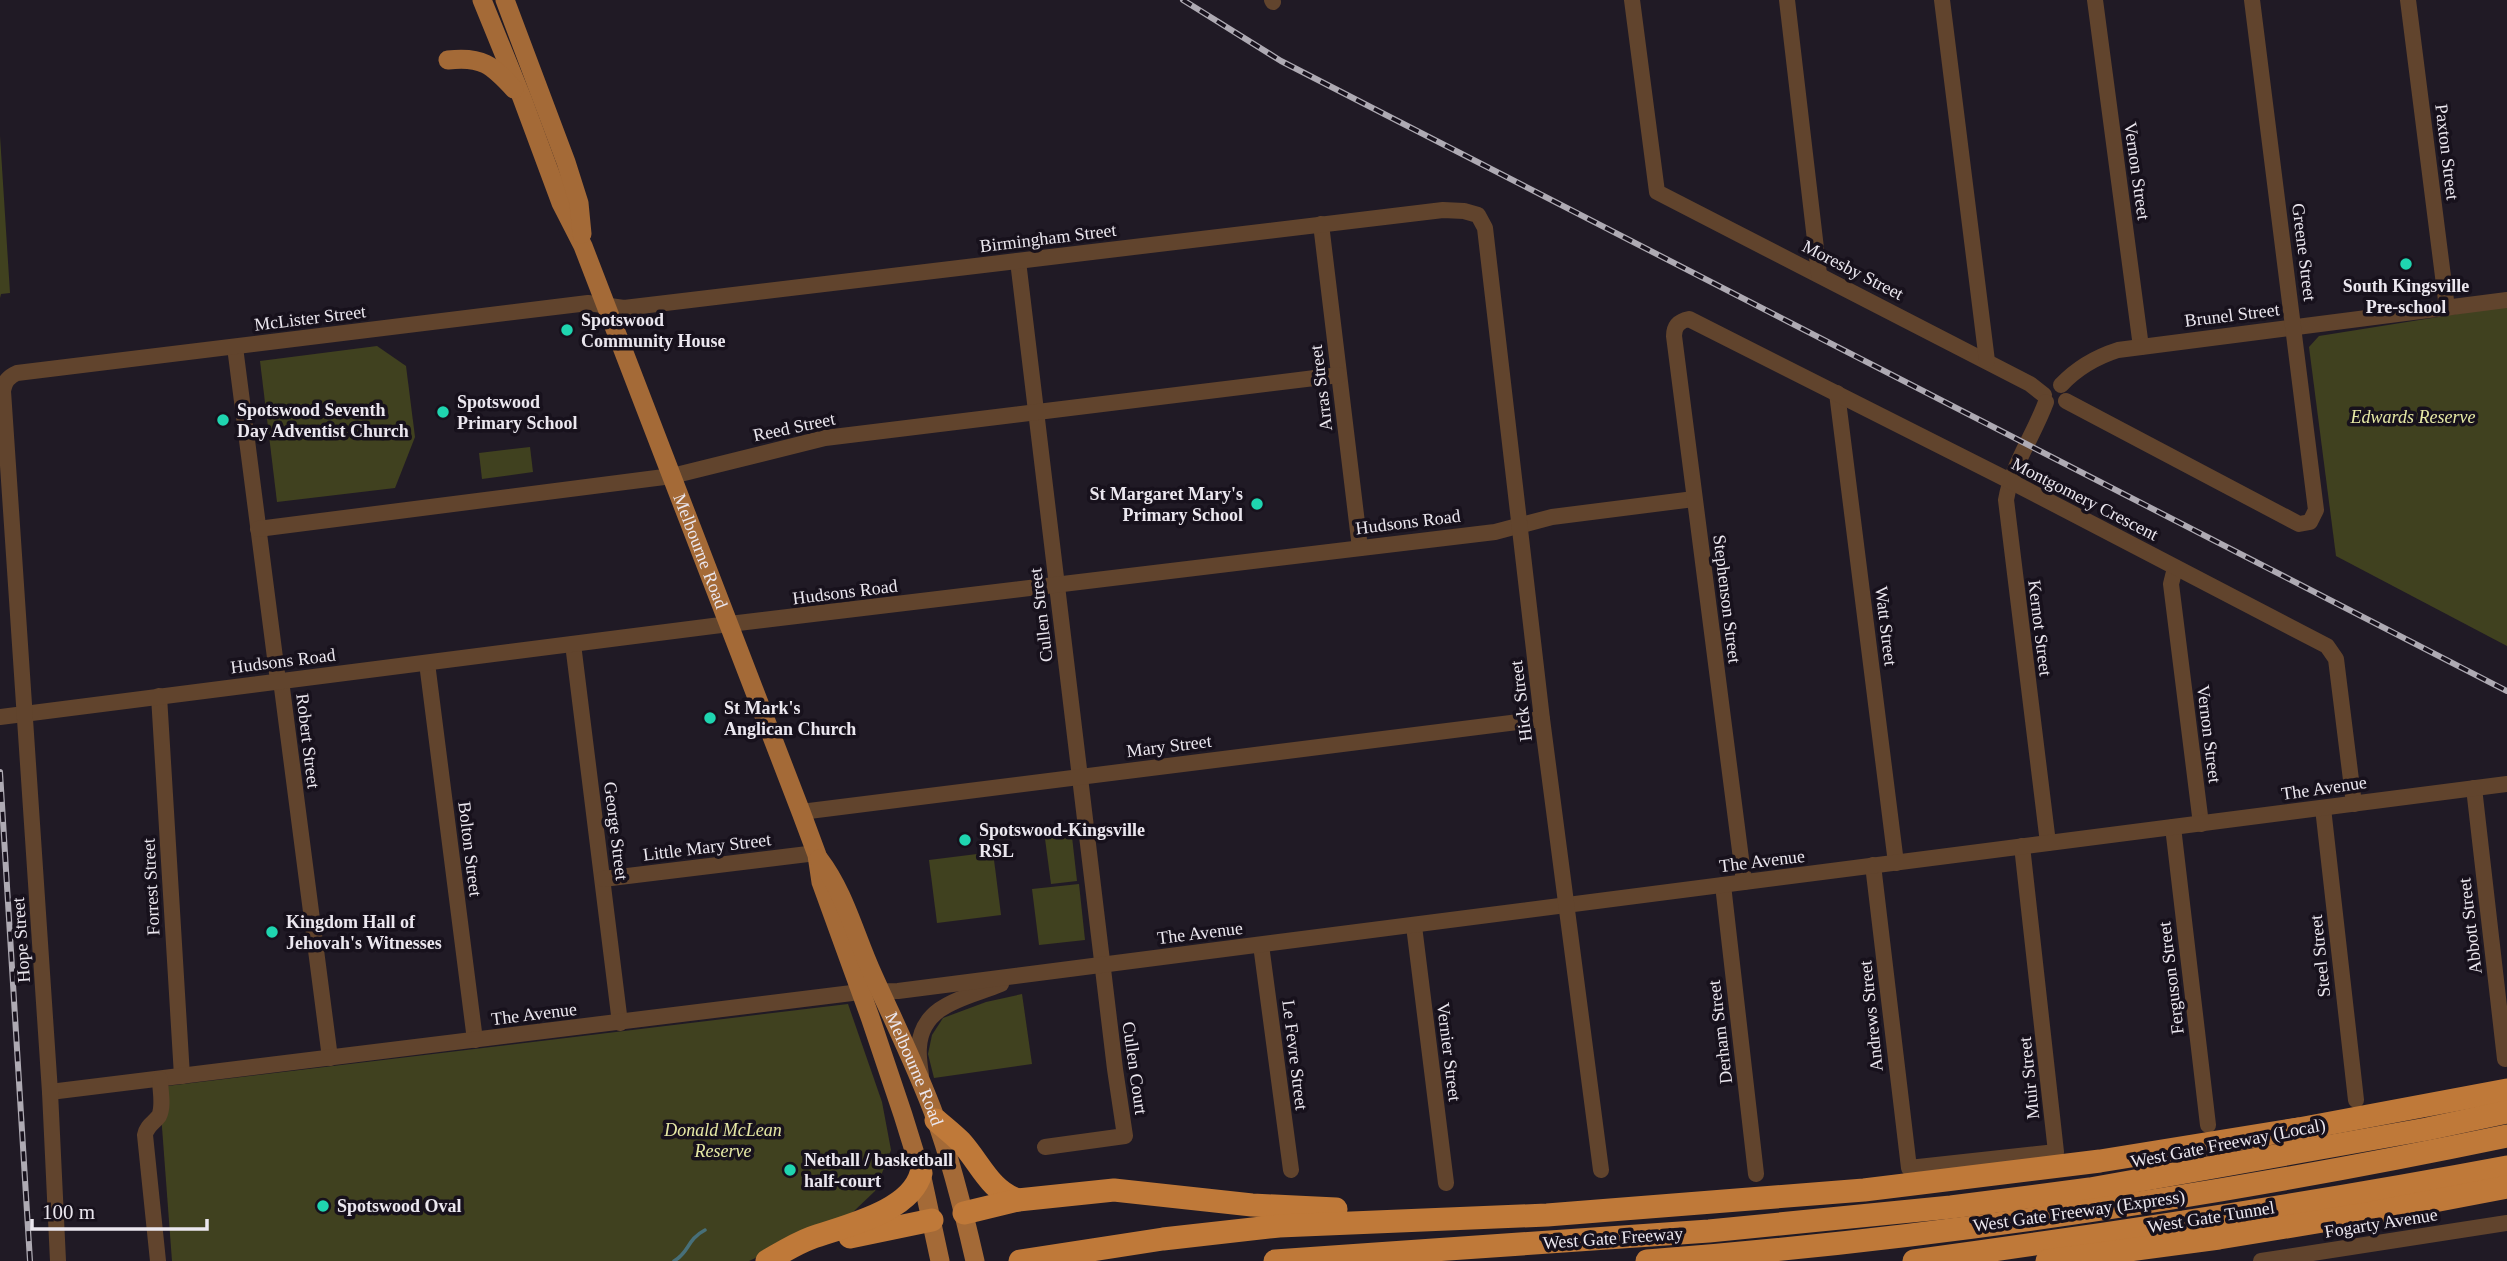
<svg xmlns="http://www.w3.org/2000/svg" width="2507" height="1261" font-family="'Times New Roman',serif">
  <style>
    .green { fill: #40411f }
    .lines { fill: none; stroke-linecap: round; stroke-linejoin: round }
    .stream { stroke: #476f79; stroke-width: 3.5 }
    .minor { stroke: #61442d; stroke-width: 16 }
    .major { stroke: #a46a37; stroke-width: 19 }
    .highway { stroke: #bf7939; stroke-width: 23 }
    .rail-casing { stroke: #aeaab3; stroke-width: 6 }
    .rail { stroke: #17111c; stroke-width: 3.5; stroke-dasharray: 10; stroke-linecap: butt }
    .poi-dot { fill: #1fd5b0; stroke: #17111c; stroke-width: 2.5 }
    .labels { text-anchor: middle; stroke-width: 7; stroke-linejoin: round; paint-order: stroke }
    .street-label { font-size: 18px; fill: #ebe7ef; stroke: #17111c }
    .poi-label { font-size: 18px; font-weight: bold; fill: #ebe7ef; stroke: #17111c; text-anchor: start }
    .park-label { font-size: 18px; font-style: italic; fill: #e6e9a5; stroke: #17111c }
  </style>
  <rect width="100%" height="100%" fill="#201a25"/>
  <g class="green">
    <polygon points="0,136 10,293 1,294 0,298"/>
    <polygon points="2507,306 2507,646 2336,556 2309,347 2319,336"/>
    <polygon points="377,346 406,366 415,437 395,488 277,502 260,361"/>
    <polygon points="530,447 533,472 482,479 479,453"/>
    <polygon points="1071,828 1077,881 1051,884 1044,831"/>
    <polygon points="993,852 1001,915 937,923 929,860"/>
    <polygon points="1079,884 1085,940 1039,945 1032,889"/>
    <polygon points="1022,994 1032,1064 934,1078 928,1054 932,1035 943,1018 986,1002"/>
    <polygon points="848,1004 882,1102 891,1150 875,1191 852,1213 749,1261 172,1261 159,1087"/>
  </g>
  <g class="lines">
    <path class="stream" d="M674 1261C690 1252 686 1240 705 1230"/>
    <g class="minor">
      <polyline points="1272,0 1273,2"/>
      <polyline points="1632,0 1657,192 2030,384 2044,395"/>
      <polyline points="1787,0 1819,274"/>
      <polyline points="1942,0 1987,361"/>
      <polyline points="2095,0 2141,347"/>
      <polyline points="2408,0 2447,308"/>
      <polyline points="1321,224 1360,548"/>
      <polyline points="1018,261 1115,1069 1125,1136 1045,1147"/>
      <polyline points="235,347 278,681 282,688 330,1058"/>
      <path d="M2061 385C2077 368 2096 357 2118 350L2507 300"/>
      <polyline points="1837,393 1896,863"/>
      <polyline points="2066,401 2299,524 2310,522 2316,510 2252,0"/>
      <path d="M2046 402C2034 435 2012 465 2006 500L2048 843"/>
      <polyline points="258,529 672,476 825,438 1339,375"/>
      <polyline points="2175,568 2171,584 2201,824"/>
      <polyline points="573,644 620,1023"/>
      <polyline points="427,663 475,1040"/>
      <polyline points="159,696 182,1076"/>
      <polyline points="0,717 713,626 1495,532 1552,517 1694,499"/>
      <polyline points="2474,788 2505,1059"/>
      <polyline points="2323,808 2356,1100"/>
      <polyline points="801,812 1542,719"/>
      <polyline points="2173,827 2208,1125"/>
      <polyline points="1873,865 1909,1168 2056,1152 2022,846"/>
      <polyline points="603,879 816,853"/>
      <path d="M1744 882 1674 336C1674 326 1679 321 1689 319L2010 481 2327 646 2336 659 2354 804"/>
      <polyline points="1723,885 1756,1174"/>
      <polyline points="1414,926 1446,1183"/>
      <polyline points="1261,945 1291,1170"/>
      <path d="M921 1075C920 1066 918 1056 919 1047 922 1003 968 998 1001 984"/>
      <polyline points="50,1092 860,992 898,991 2507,784"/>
      <path d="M58 1261 50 1092 3 391C5 381 8 377 17 373L588 303 624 308 1443 210 1464 211 1478 215 1485 228 1542 719 1601 1170"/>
      <path d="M158 1261 145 1135C147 1125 154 1123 159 1116 164 1106 160 1090 160 1079"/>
      <polyline points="2261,1261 2507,1223"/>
    </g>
    <g class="major">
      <path id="s1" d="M482 0 522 98 561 203 583 246 801 812 817 855 821 882 870 1017 903 1115 921 1173 940 1261"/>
      <polyline points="505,0 566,162 579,203 582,234"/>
      <path d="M448 60C482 56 492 65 514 89"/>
      <path id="s2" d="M819 859C845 893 855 936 873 975 894 1022 917 1068 935 1117 952 1163 964 1213 975 1261"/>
    </g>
    <g class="highway">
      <path d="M936 1120C944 1127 953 1134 961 1142 980 1163 990 1191 1018 1200"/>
      <polyline points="2283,1132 2507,1090"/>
      <polyline points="964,1213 1018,1200 1114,1190 1252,1205 1336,1209"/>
      <polyline points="850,1237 932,1220"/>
      <path d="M767 1261C781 1253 795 1244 811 1238 844 1226 911 1212 921 1173"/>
      <polyline points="1020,1261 1163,1239 1279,1226 1547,1215 1864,1190 2100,1161 2298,1129"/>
      <polyline points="1275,1261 1709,1231 1951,1207 2090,1189 2427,1129 2507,1112"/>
      <path d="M1647 1261C1936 1239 2223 1195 2507 1136"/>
      <path d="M1914 1261C2112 1234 2310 1204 2507 1167"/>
      <polyline points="2047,1261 2219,1238 2371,1213 2507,1187"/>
    </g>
    <g class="rail-casing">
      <g id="rail">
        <polyline points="1183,0 1281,61 2507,691"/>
        <polyline points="0,772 30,1261"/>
      </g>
    </g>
    <use href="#rail" class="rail"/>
  </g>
  <g class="poi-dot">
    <circle cx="2406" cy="264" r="7"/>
    <circle cx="567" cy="330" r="7"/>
    <circle cx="443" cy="412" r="7"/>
    <circle cx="223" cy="420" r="7"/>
    <circle cx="1257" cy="504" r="7"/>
    <circle cx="710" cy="718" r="7"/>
    <circle cx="965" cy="840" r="7"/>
    <circle cx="272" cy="932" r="7"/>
    <circle cx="790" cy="1170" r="7"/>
    <circle cx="323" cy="1206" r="7"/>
  </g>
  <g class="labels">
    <g class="street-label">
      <text transform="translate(2447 152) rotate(83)" y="6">Paxton Street</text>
      <text transform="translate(2137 171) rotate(82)" y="6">Vernon Street</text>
      <text transform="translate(1048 238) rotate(-7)" y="6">Birmingham Street</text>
      <text transform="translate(2304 252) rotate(83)" y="6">Greene Street</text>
      <text transform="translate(1853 270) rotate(27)" y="6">Moresby Street</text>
      <text transform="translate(2232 315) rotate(-7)" y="6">Brunel Street</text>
      <text transform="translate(310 318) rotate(-7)" y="6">McLister Street</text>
      <text transform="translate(1321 388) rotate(-97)" y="6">Arras Street</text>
      <text transform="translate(794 427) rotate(-12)" y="6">Reed Street</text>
      <text transform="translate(2085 499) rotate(27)" y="6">Montgomery Crescent</text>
      <text transform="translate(1408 522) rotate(-7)" y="6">Hudsons Road</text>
      <text dy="6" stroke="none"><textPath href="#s1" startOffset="593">Melbourne Road</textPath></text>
      <text transform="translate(845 592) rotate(-7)" y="6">Hudsons Road</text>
      <text transform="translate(1727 599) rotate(83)" y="6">Stephenson Street</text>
      <text transform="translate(1041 615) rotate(-97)" y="6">Cullen Street</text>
      <text transform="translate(1886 626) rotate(83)" y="6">Watt Street</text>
      <text transform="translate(2040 628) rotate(83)" y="6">Kernot Street</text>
      <text transform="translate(283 661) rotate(-7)" y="6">Hudsons Road</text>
      <text transform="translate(1521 701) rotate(-97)" y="6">Hick Street</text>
      <text transform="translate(2209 734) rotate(83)" y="6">Vernon Street</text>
      <text transform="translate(308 741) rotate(83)" y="6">Robert Street</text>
      <text transform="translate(1169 746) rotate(-7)" y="6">Mary Street</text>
      <text transform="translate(2324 788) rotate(-8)" y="6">The Avenue</text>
      <text transform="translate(616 831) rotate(83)" y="6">George Street</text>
      <text transform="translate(707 847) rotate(-7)" y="6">Little Mary Street</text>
      <text transform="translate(470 849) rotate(83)" y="6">Bolton Street</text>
      <text transform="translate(1762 861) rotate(-7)" y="6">The Avenue</text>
      <text transform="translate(151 887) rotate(-93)" y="6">Forrest Street</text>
      <text transform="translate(2470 926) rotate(-97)" y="6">Abbott Street</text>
      <text transform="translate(1200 933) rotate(-7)" y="6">The Avenue</text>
      <text transform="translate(21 940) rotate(-94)" y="6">Hope Street</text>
      <text transform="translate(2320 956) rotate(-96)" y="6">Steel Street</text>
      <text transform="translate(2171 978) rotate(-97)" y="6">Ferguson Street</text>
      <text transform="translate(534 1014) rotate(-7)" y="6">The Avenue</text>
      <text transform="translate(1871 1016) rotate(-96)" y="6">Andrews Street</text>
      <text transform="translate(1720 1032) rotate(-97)" y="6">Derham Street</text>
      <text transform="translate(1449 1052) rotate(83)" y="6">Vernier Street</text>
      <text transform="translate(1295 1055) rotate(83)" y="6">Le Fevre Street</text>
      <text transform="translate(1135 1068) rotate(82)" y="6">Cullen Court</text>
      <text dy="6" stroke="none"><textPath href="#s2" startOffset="231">Melbourne Road</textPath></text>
      <text transform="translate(2029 1078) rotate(-96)" y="6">Muir Street</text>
      <text transform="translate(2228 1143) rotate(-11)" y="6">West Gate Freeway (Local)</text>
      <text transform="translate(2079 1211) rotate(-8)" y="6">West Gate Freeway (Express)</text>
      <text transform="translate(2211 1217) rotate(-9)" y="6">West Gate Tunnel</text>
      <text transform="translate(2381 1223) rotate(-9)" y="6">Fogarty Avenue</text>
      <text transform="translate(1613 1238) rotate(-4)" y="6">West Gate Freeway</text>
    </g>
    <g class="poi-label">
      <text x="2406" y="292" text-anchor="middle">South Kingsville<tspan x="2406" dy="21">Pre-school</tspan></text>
      <text x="581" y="326">Spotswood<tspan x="581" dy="21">Community House</tspan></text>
      <text x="457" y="408">Spotswood<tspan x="457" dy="21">Primary School</tspan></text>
      <text x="237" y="416">Spotswood Seventh<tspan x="237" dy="21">Day Adventist Church</tspan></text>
      <text x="1243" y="500" text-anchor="end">St Margaret Mary's<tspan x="1243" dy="21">Primary School</tspan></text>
      <text x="724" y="714">St Mark's<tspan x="724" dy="21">Anglican Church</tspan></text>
      <text x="979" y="836">Spotswood-Kingsville<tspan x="979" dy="21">RSL</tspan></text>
      <text x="286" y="928">Kingdom Hall of<tspan x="286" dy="21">Jehovah's Witnesses</tspan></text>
      <text x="804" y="1166">Netball / basketball<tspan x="804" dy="21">half-court</tspan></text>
      <text x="337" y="1212">Spotswood Oval</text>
    </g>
    <g class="park-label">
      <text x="2413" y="423">Edwards Reserve</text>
      <text x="723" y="1136">Donald McLean<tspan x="723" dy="21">Reserve</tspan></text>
    </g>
  </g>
  <path d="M32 1219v10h175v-10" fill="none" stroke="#ebe7ef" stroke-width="3.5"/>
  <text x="42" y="1219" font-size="21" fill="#ebe7ef" stroke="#17111c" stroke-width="5" paint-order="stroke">100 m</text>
</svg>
